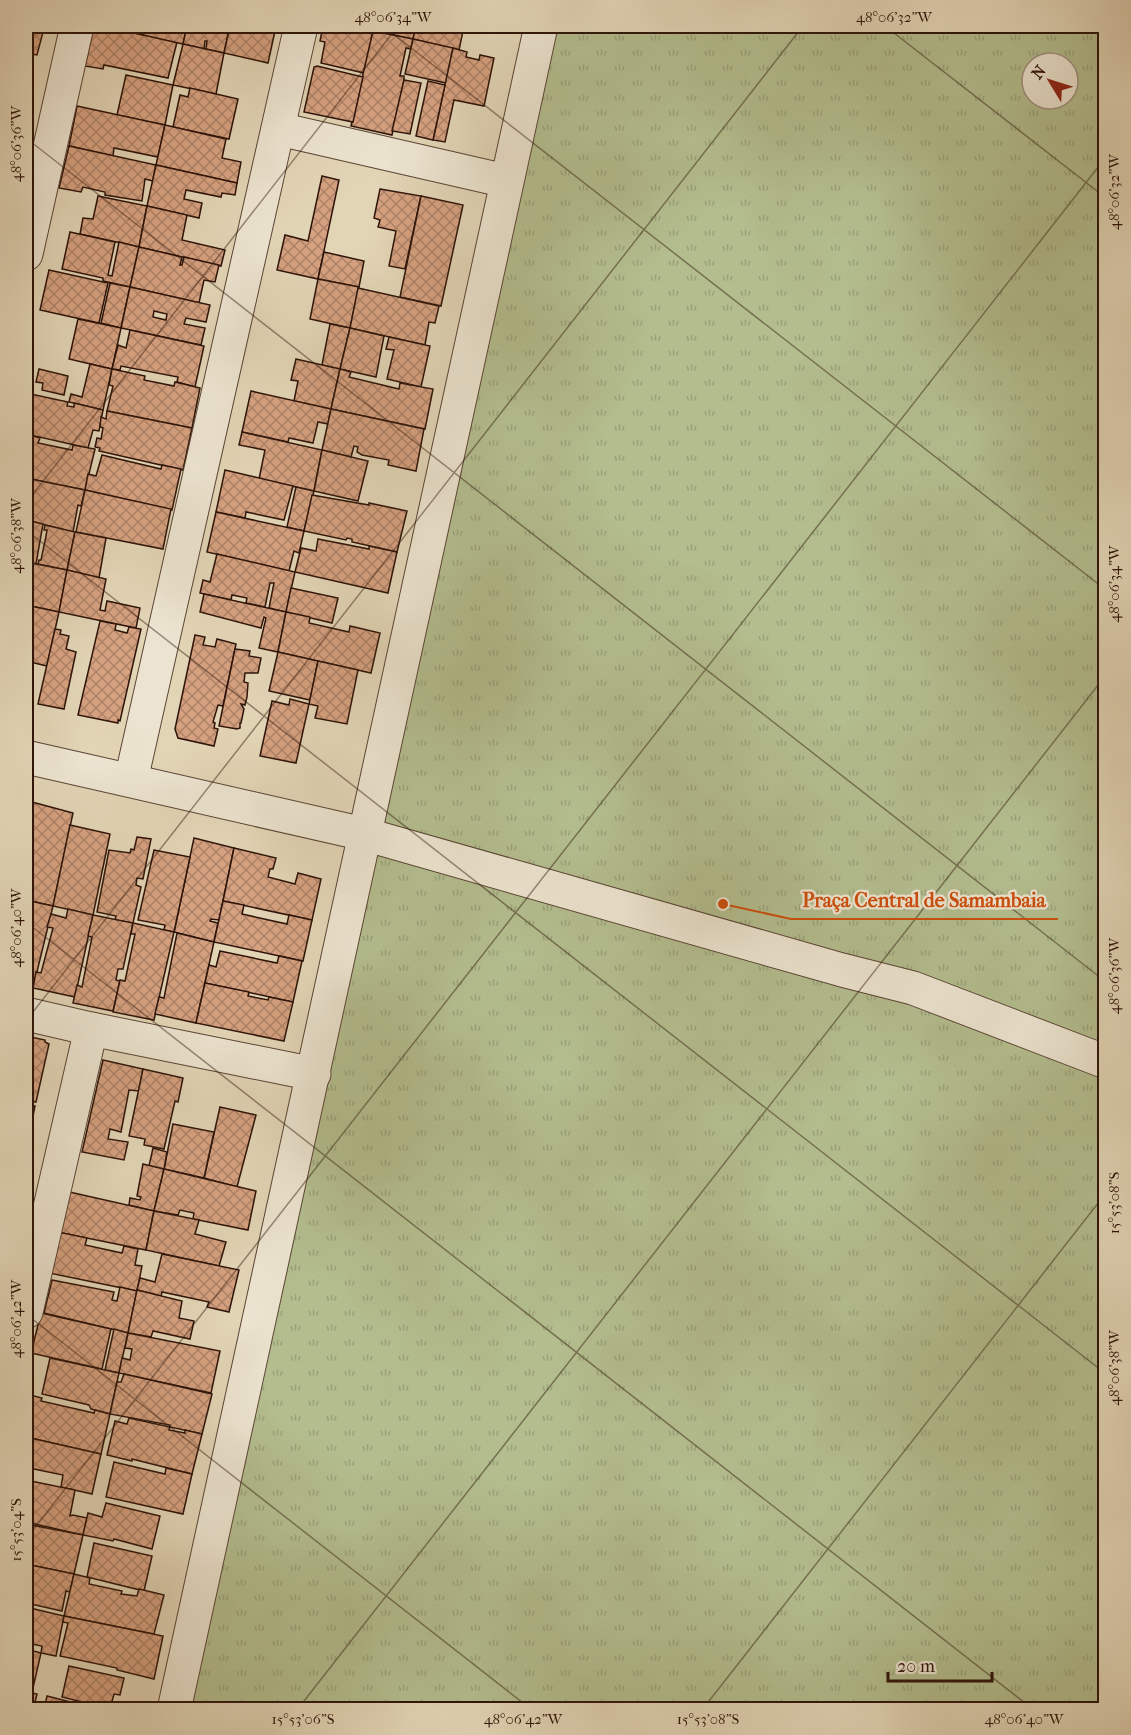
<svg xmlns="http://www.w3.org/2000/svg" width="1131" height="1735" font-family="'IM FELL French Canon',serif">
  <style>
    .park { fill: url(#park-tufts); stroke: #70684c; stroke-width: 1.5; fill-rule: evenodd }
    .building { fill: url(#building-cross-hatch); stroke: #2d1309; stroke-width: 1.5; fill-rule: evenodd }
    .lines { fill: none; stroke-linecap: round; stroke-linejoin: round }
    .minor-casing { stroke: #5a4434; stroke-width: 35 }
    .minor { stroke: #ece4d0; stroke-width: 33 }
    .ticks { fill: none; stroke: #2d1309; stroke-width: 1.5; stroke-opacity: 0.45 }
    .leader { fill: none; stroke: #cc4e0c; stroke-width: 2 }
    .callout-dot { fill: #cc4e0c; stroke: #ece4d0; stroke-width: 2 }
    .callout-label { font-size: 20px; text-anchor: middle; font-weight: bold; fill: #cc4e0c; stroke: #ece4d0; stroke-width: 4.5; stroke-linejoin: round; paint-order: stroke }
    .neatline { fill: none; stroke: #2d1309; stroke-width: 2 }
    .ticks-label { font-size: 15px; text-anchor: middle; fill: #2d1309 }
  </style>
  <defs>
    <pattern id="park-tufts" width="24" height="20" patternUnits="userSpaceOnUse" patternTransform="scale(1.5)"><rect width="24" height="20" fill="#b3bd8e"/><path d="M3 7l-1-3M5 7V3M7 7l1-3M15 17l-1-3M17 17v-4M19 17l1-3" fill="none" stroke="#9aa279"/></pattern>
    <pattern id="building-cross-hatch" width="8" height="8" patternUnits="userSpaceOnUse" patternTransform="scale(1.5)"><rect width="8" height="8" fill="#d6a180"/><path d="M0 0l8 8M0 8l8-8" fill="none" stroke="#ae8267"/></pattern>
  </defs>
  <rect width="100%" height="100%" fill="#e2d5b6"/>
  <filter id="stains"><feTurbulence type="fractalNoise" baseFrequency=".00333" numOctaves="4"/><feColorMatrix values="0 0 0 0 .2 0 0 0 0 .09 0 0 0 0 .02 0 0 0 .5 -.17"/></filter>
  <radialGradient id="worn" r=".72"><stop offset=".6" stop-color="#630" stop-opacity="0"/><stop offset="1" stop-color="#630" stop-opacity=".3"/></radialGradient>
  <path class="park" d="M531 26H1105V1709L165 1710ZM1032 63H1068V99H1032Z"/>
  <g class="building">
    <polygon points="26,26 38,26 37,30 43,32 37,55 26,53"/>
    <polygon points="94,26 102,26 177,42 168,78 104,65 103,69 85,66"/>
    <polygon points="102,26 145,26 143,35"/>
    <polygon points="145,26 187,26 183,44 143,35"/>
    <polygon points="187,26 230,26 224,53 206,49 207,41 205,41 204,49 183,44"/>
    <polygon points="230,26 253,26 275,31 268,63 224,53"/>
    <polygon points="253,26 273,26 271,30"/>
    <polygon points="323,26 349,26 373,31 364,73 321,63 325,42 320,41"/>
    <polygon points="349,26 416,26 413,39"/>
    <polygon points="416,26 464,26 459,50 413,39"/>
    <polygon points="373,31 413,39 411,49 406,48 400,76 404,76 404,80 392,135 351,126"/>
    <polygon points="413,39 453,48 446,83 405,74"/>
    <polygon points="183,44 224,53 216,94 173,85"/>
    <polygon points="453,48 467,52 466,57 479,60 480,55 494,58 484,106 454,100 445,142 433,140"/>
    <polygon points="317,66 363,77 353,122 304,112 314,67"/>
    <polygon points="126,75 173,85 165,125 117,115"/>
    <polygon points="404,80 421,83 410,134 392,131"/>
    <polygon points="428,81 445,85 433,140 416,136"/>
    <polygon points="190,88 238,99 229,139 173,127 180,95 188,97"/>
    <polygon points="77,106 165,125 158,157 114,148 113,156 69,146"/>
    <polygon points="165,125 226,139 222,158 241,162 237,183 156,165"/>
    <polygon points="69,146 156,165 153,181 145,179 142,201 105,195 105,192 83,187 81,192 59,188"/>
    <polygon points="156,165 237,183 235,195 222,193 221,197 186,190 184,199 202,203 199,218 147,206"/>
    <polygon points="322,176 339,180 318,279 277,270 285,235 308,241"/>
    <polygon points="380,189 421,196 405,269 389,266 396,231 378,227 380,220 374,218"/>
    <polygon points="98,196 147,206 139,247 80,234 83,218 93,219"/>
    <polygon points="421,196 463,205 441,306 400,297"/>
    <polygon points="147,206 187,215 182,240 225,250 221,266 139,247"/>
    <polygon points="70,232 115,242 108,275 112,276 119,242 139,247 130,287 103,281 103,278 62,269"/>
    <polygon points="139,247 182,257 180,265 182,265 184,257 219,265 215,282 204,280 199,303 130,287"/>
    <polygon points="324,252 364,261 359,287 318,279"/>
    <polygon points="49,270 108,283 99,323 40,310"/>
    <polygon points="318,279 359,287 350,328 310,319"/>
    <polygon points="110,283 130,287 121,328 101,323"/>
    <path d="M130 287 210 305 206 322 186 318 184 324 205 328 201 345 121 328ZM154 311 167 314 166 320 153 317Z"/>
    <polygon points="358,288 439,306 435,323 429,322 425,345 350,328"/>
    <polygon points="78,319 121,328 112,369 69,359"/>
    <polygon points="330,324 350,328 340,369 322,365"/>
    <polygon points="350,328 384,336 376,377 340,369"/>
    <polygon points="130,330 204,346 195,387 177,382 178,377 121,366 120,370 112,369 118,345 126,348"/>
    <polygon points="389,337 430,346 421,387 387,379 394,350 386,349"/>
    <polygon points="296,359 340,369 331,409 294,401 298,381 291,380"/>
    <polygon points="90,364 112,369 103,410 69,402 71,394 82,397"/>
    <polygon points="39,369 68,376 64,395 42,390 43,383 36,382"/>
    <polygon points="112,369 145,376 144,380 174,386 175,382 200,388 192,428 107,411 113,386 109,385"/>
    <polygon points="340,369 351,372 349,377 399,389 400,383 433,389 425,429 331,409"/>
    <polygon points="251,391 331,409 328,424 318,422 313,443 289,438 288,442 242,432"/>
    <polygon points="26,393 68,402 67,406 74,407 74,403 103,410 99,431 93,430 88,448 26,434"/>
    <polygon points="331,409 424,429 416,471 388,465 389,460 362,455 357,452 358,447 354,446 351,457 322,450"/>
    <polygon points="107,411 192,428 183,470 99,451 100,448 95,447 97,438 101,439 103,428 100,427 101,417 106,419"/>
    <polygon points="242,432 322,450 314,491 259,479 265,450 239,445"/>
    <polygon points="26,434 40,438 38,443 72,450 73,445 95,449 85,490 26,478"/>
    <polygon points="322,450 368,461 358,501 314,491"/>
    <polygon points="102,455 161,469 162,465 181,469 172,510 85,490 88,474 96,476"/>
    <polygon points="225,470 293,486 284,520 246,512 245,518 216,512"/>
    <polygon points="26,478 85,490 81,506 78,505 73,532 26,520"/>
    <polygon points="296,487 314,491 304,531 287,527"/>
    <polygon points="85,490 171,509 163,549 76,532"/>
    <polygon points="312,495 369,505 369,503 407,511 397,552 352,542 352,539 347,538 346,540 304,531"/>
    <polygon points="216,512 304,531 299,553 294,551 289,571 207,552"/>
    <polygon points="26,520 43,524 36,564 26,562"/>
    <polygon points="45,525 75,532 67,570 38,564 39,560 41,560 46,536 47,530 44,530"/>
    <polygon points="75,532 106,538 99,578 67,570"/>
    <polygon points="318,539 369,549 369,546 397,552 388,593 295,572 301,548 316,551"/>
    <polygon points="217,554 295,572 286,612 269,608 274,583 270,583 265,607 246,603 247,598 232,595 231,600 200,593 203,580 210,582"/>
    <polygon points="26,562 67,570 59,612 26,605"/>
    <polygon points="67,570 106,579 100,610 105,611 107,601 140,608 136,628 59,612"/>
    <polygon points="291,588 338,598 332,623 286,612"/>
    <polygon points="204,594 286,612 278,652 259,648 266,618 264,617 261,628 200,612"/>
    <polygon points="26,605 59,612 47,666 26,661"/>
    <polygon points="286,612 310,617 309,623 349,632 350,626 380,633 371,673 278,652"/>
    <polygon points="100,621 116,624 115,630 127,633 129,627 141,629 120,721 118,720 118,723 78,715"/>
    <polygon points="55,629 61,630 60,634 69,636 66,649 76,652 64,709 38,704"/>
    <polygon points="195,635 205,637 203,645 215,647 217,639 236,644 223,706 218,705 213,722 215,723 214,728 218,729 214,746 178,738 175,729"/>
    <polygon points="235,649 250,651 249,656 261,658 258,673 245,673 244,682 248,683 247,697 245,705 241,704 244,709 241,723 240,723 240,728 237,729 219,726"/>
    <polygon points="278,652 318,661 310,700 269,691"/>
    <polygon points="318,661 358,670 347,724 315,718 318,706 309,704"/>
    <polygon points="290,699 309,704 296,763 260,756 272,701 289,705"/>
    <polygon points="32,802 73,813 53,906 26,900 26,848 29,831 26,829"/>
    <polygon points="70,825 110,834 93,915 53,906"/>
    <polygon points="137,837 151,839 143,879 137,878 136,885 141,887 133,923 115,920 116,916 97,912 109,850 130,853 131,849 134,850"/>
    <polygon points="194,838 234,848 219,920 211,919 210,921 218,923 214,942 174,932"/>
    <polygon points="234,848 276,858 273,869 270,869 268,877 295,884 298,873 321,879 312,920 223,901"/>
    <polygon points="154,850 190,857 174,932 164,930 165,925 138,920"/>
    <polygon points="26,900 53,906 33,988 26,986"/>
    <polygon points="223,901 244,905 242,914 287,924 289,915 312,920 303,961 214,942"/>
    <polygon points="68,909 93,915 75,997 33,988 36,972 41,973 53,928 47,927 51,914 66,918"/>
    <polygon points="93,915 133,923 123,969 118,969 116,980 120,981 113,1011 73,1003 77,985 82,987 92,937 88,936"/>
    <polygon points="133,923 174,932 154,1020 113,1012 120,980 125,981 135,934 131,934"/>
    <polygon points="177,933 214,942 196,1023 155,1014 159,997 164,998"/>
    <polygon points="220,951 277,963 279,956 302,961 293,1002 205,983 209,965 216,967"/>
    <polygon points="205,983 249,992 248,996 268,1000 269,997 293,1002 284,1041 196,1023"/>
    <polygon points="26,1036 45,1040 45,1042 49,1044 36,1102 26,1100"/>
    <polygon points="103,1060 143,1069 139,1091 129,1090 121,1132 110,1129 108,1139 128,1142 124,1160 82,1152"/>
    <polygon points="143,1069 183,1078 178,1102 175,1101 164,1149 144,1145 145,1139 129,1136"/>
    <polygon points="26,1105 35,1106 30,1132 26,1131"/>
    <polygon points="220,1107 256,1115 237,1187 204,1178"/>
    <polygon points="173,1124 214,1132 204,1178 164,1169"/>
    <polygon points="153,1148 167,1152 164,1169 149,1166"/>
    <polygon points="143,1164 164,1169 154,1211 129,1205 130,1198 140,1200 141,1197 137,1196"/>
    <polygon points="164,1169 256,1191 248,1230 193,1219 194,1213 180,1210 178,1215 154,1211"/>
    <polygon points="65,1191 154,1211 146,1250 57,1232"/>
    <polygon points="154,1211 199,1220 195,1234 226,1242 219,1266 146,1250"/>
    <polygon points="58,1232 87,1238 85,1245 122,1253 124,1246 138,1249 135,1265 142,1266 137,1291 49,1273"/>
    <polygon points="162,1254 239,1270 229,1312 207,1307 209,1302 162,1292 161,1296 137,1290 140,1278 155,1282"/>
    <polygon points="52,1280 114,1292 112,1300 117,1301 120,1287 137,1291 128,1333 44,1313"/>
    <polygon points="137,1290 182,1301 179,1318 194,1321 190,1339 153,1331 151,1337 128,1333"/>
    <polygon points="41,1313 111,1329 102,1369 31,1353"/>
    <polygon points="114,1329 128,1333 119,1373 105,1370"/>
    <polygon points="128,1333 220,1351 211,1393 119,1373 122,1358 130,1360 132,1349 125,1348"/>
    <polygon points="50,1358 119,1373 110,1414 91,1409 89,1405 42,1394"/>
    <polygon points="124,1374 212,1394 202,1434 170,1427 170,1425 110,1414 117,1382 121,1382"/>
    <polygon points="26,1394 42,1398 41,1401 94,1413 95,1410 110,1414 101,1454 26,1437"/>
    <polygon points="129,1418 170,1427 169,1430 185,1433 185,1430 202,1434 192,1474 132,1459 132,1461 107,1455 115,1421 127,1424"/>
    <polygon points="26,1437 101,1454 92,1494 61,1487 63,1475 29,1468 26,1480"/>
    <polygon points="114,1462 165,1474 166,1468 192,1474 183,1514 106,1497"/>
    <polygon points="26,1480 75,1490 70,1516 73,1515 87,1518 83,1535 26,1522"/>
    <polygon points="106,1503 160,1516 152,1549 114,1539 113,1541 83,1535 88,1513 102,1517"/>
    <polygon points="26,1524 83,1535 74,1574 26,1564"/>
    <polygon points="94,1543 152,1556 144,1591 87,1577"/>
    <polygon points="26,1564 74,1574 70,1592 66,1591 62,1611 26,1603"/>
    <polygon points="74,1574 90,1578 89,1584 122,1591 121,1594 137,1596 139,1589 164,1595 154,1634 64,1616"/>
    <polygon points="26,1607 64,1616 56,1656 41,1653 42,1646 26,1643"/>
    <polygon points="64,1616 163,1636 154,1679 117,1670 117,1668 60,1656 68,1623 63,1622"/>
    <polygon points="26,1649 41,1653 33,1688 26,1687"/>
    <polygon points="69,1666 124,1678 120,1695 114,1694 110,1709 62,1697"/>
    <polygon points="26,1692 37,1694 33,1710 26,1710"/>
    <polygon points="47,1696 102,1710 44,1710"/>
  </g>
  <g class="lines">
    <g class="minor-casing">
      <g id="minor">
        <polyline points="279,129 506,181"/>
        <polyline points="26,254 77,26"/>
        <polyline points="26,757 364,834 842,970 913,988 1106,1062"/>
        <polyline points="131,780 301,26"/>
        <polyline points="26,1014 91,1029 314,1074"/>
        <polyline points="26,1312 91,1029"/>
        <polyline points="174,1710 541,26"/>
      </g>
    </g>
    <use href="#minor" class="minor"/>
  </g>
  <path class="ticks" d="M383 26 1106 590M885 26 1106 198M26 138 1106 982M26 503 398 26M26 530 1106 1374M26 922 1034 1710M26 1021 803 26M26 1314 532 1710M26 1539 1106 157M26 1705 31 1710M297 1710 1106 675M702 1710 1106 1193"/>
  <path class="leader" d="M723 904L791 919H1058"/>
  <circle class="callout-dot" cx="723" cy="904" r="6"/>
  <g class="callout-label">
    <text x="924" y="907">Praça Central de Samambaia</text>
  </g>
  <rect width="1131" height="1735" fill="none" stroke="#e2d5b6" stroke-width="66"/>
  <g transform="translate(1050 81) rotate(308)"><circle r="28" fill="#ece4d0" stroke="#a09080" stroke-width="1.5"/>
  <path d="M0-4.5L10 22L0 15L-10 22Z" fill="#8f2418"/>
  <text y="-9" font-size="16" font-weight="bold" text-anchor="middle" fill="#2d1309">N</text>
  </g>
  <path d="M888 1672v9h104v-9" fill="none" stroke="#2d1309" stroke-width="3"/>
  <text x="897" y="1672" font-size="18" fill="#2d1309" stroke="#ece4d0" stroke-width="4.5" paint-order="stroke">20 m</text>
  <rect x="33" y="33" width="1065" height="1669" class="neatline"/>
  <g class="ticks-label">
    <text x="393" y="22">48°06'34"W</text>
    <text x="894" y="22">48°06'32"W</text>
    <text transform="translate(16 144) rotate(-90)" y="5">48°06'36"W</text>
    <text transform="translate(1114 192) rotate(-90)" y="5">48°06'32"W</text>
    <text transform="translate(16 536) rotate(-90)" y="5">48°06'38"W</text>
    <text transform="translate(1114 584) rotate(-90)" y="5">48°06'34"W</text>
    <text transform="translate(16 928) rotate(-90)" y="5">48°06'40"W</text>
    <text transform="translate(1114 976) rotate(-90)" y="5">48°06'36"W</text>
    <text transform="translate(1114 1203) rotate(-90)" y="5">15°53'08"S</text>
    <text transform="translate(16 1319) rotate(-90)" y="5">48°06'42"W</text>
    <text transform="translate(1114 1368) rotate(-90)" y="5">48°06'38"W</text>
    <text transform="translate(16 1530) rotate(-90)" y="5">15°53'04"S</text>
    <text x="303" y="1724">15°53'06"S</text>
    <text x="523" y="1724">48°06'42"W</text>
    <text x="708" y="1724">15°53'08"S</text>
    <text x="1024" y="1724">48°06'40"W</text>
  </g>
  <rect width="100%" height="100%" filter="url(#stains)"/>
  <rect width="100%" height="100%" fill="url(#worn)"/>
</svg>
